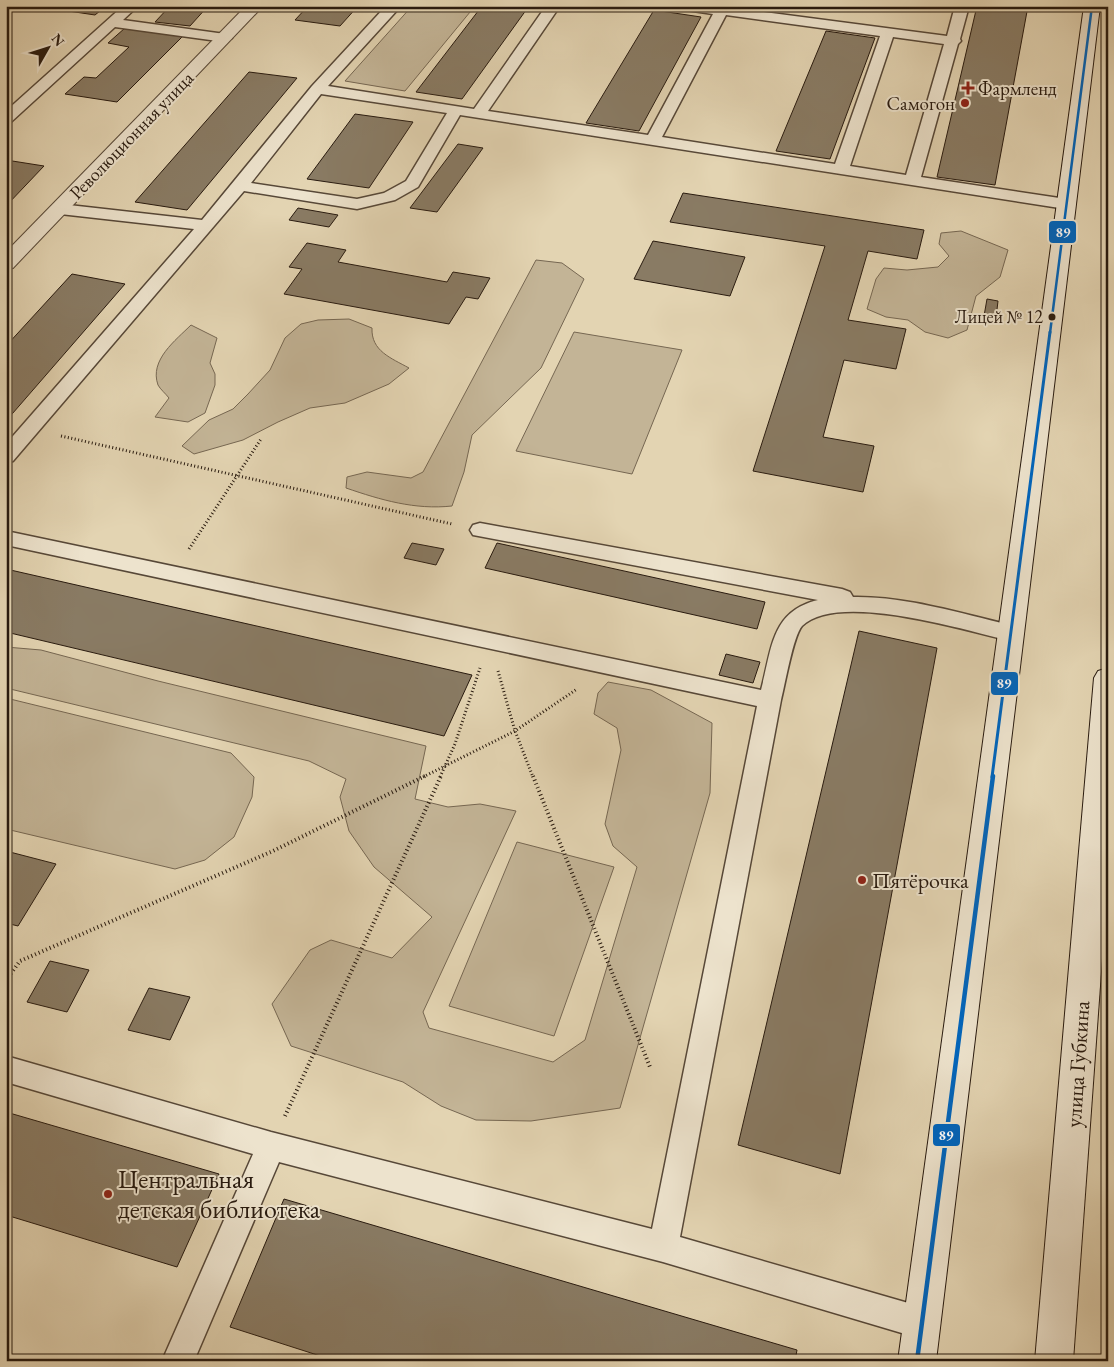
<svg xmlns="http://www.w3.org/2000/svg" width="1114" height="1367" font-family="'EB Garamond',serif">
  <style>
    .green { fill: #c3b496; stroke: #766752 }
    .building { fill: #897b64; stroke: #281a0f }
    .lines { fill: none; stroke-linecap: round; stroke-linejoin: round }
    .service-casing { stroke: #574838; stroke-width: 3 }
    .tertiary-casing { stroke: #574838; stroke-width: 2 }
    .secondary-casing { stroke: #281a0f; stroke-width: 2 }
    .path-far1 { stroke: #281a0f; stroke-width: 3; stroke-dasharray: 1 2.5; stroke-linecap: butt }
    .path { stroke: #281a0f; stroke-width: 4; stroke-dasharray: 1 3; stroke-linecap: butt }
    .service { fill: #ede3cd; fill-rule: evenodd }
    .tertiary { fill: #ede3cd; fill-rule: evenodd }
    .secondary { fill: #ede3cd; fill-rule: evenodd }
    .bus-1-far2-casing { stroke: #ede3cd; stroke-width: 5 }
    .bus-1-far1-casing { stroke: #ede3cd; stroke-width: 6 }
    .bus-1-casing { stroke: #ede3cd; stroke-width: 8 }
    .bus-1-far2 { stroke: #0065bd; stroke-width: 2.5 }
    .bus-1-far1 { stroke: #0065bd; stroke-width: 3 }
    .bus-1 { stroke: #0065bd; stroke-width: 4.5 }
    .poi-dot { fill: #8f2418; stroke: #ede3cd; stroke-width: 2 }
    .bus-dot { fill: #281a0f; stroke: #ede3cd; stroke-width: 2 }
    .labels { text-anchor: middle; stroke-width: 4; stroke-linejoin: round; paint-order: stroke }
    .far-bus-label { font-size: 18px; fill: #281a0f; stroke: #ede3cd; text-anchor: end }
    .far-poi-label { font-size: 19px; fill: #281a0f; stroke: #ede3cd; text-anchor: start }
    .far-street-label { font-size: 19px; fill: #281a0f; stroke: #ede3cd }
    .poi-label { font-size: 22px; fill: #281a0f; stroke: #ede3cd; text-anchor: start }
    .street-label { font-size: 22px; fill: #281a0f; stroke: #ede3cd }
    .near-poi-label { font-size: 26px; fill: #281a0f; stroke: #ede3cd; text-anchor: start }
    .line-badge { stroke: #ede3cd; stroke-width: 2 }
    .badge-label { font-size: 14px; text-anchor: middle; font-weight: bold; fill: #fff }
  </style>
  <rect width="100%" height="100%" fill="#e3d4b2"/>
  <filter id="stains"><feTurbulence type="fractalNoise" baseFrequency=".004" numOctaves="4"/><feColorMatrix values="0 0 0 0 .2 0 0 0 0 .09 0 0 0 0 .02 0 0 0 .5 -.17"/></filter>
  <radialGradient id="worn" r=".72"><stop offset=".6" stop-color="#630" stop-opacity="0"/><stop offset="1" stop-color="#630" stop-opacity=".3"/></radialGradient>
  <g class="green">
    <polygon points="412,6 475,6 405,91 345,81"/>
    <polygon points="961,231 1008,250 1000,277 976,296 967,330 948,338 925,332 908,320 886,317 867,309 876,279 884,268 907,270 938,267 949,256 939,244 941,233"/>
    <path d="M536 260 562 263 584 279 541 368 472 435 464 472 452 506C415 510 381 500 346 488L347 477 367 472 411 478 423 472Z"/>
    <path d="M349 319 372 328C371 351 391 358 409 368L389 384 345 403 310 408 278 422 243 440 194 454 182 446 209 420 233 409 248 394 270 370 285 338 301 324 318 320Z"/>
    <path d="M191 325 217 338 210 363 215 374V385L205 413 188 422 155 417 169 398C166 394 160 389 158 385 149 360 176 340 191 325Z"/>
    <polygon points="574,332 682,350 632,474 516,451"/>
    <polygon points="6,647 41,650 158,681 426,746 415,799 448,807 480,804 516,811 423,1012 429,1028 553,1062 585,1040 637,867 613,846 605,824 621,750 617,728 594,714 598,693 608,682 651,690 712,723 710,793 620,1108 531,1121 476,1120 441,1106 403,1082 291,1046 272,1004 310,950 331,940 392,958 432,917 374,867 349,831 340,797 346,779 309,761 6,688"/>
    <polygon points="6,698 231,753 254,777 252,797 234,837 205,860 175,869 6,829"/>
    <polygon points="517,842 614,867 554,1036 449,1006"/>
  </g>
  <g class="building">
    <polygon points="35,6 106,6 95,15"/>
    <polygon points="170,6 208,6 190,26 155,22"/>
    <polygon points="308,6 358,6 340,26 295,20"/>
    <polygon points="482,6 529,6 462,99 416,92"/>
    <polygon points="977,6 1028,6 995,185 937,177"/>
    <polygon points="654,10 701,17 639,131 586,123"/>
    <polygon points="125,28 183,36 117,102 65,94 84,77 96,78 129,47 108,43"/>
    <polygon points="826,31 875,38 830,159 776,151"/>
    <polygon points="249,72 297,78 187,210 135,202"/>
    <polygon points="355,114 413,122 369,188 307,179"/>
    <polygon points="458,144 483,148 437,212 410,208"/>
    <polygon points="6,160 44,166 6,206"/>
    <polygon points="683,193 924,230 917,259 868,251 848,320 906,329 896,369 844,360 823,437 874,446 863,492 753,471 825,246 670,222"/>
    <polygon points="298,208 338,215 329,227 289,220"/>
    <polygon points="653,241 745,257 730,296 634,279"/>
    <polygon points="307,243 346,250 338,262 447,282 453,272 490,278 478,299 466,297 449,324 284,294 302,269 289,267"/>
    <polygon points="72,274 125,284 6,421 6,346"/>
    <polygon points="987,299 998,301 996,318 984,316"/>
    <polygon points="412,543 444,549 436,565 404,558"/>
    <polygon points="497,543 765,602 757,629 485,568"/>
    <polygon points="6,569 472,675 444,736 6,632"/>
    <polygon points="859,631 937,648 840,1174 738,1145"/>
    <polygon points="726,654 760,662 753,683 719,675"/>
    <polygon points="6,851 56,864 18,926 6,923"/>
    <polygon points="50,961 89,970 67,1012 27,1002"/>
    <polygon points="149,988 190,997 170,1040 128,1030"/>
    <polygon points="6,1112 219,1174 177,1267 6,1215"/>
    <polygon points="284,1199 797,1350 795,1361 336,1361 230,1327"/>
  </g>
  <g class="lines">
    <g class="service-casing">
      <g id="service">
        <polygon points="123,6 138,6 123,20 225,34 232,38 225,42 115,27 11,122 6,123 6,111"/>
        <path d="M386 6H401L328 86 474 109 546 6H560L488 111 648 135 713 14 686 10 679 6H719L947 36 955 6H969L960 39 961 41 958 44 921 177 1066 199 1074 204 1066 209 460 115 418 187 395 200 357 209 244 191 13 461 6 463V444L194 229 60 214 54 212 52 209 54 206 60 204 202 220 312 86ZM726 15 880 36 835 164 662 137ZM893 37 944 44 906 175 850 166ZM321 94 447 113 406 181 384 193 357 199 251 183Z"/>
        <path d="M480 523 842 589 850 592 853 597C905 596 959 613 1010 625L1018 627 1021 633 1018 639 1010 641C965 630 837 591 802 626 793 636 785 685 781 700L680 1237 922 1307 933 1312 938 1323 933 1334 922 1339 663 1262 279 1162 194 1361H162L253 1154 6 1082V1056L271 1132 652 1229 757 706 6 545V531L761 690C772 649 771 611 818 600L473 535 470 530 473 525Z"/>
      </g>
    </g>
    <g class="tertiary-casing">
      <polygon id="tertiary" points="246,6 263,6 13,268 6,270 6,252"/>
    </g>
    <g class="secondary-casing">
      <g id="secondary">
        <polygon points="1084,6 1100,6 936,1361 898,1361"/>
        <polygon points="1108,668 1108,875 1073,1361 1035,1361 1094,678 1098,671"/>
      </g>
    </g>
    <g class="path-far1">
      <polyline points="61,436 452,524"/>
      <polyline points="189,549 261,439"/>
      <polyline points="498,671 515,731 533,777"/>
      <polyline points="423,777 515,731 577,689"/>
      <polyline points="440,777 455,744 480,668"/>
    </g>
    <g class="path">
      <polyline points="533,776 650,1067"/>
      <polyline points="6,980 20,961 273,851 425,776"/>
      <polyline points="285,1116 441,776"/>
    </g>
    <use href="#service" class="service"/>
    <use href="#tertiary" class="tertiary"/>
    <use href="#secondary" class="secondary"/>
    <g class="bus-1-far2-casing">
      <polyline id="bus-1-far2" points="1050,333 1092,6"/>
    </g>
    <g class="bus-1-far1-casing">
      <polyline id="bus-1-far1" points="992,777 1050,332"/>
    </g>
    <g class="bus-1-casing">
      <polyline id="bus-1" points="917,1361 993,776"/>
    </g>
    <use href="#bus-1-far2" class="bus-1-far2"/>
    <use href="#bus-1-far1" class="bus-1-far1"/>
    <use href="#bus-1" class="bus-1"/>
  </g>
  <g class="poi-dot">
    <path d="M965.5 80.5h5v5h5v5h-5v5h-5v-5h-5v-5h5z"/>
    <circle cx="965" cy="103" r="5"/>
    <circle cx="862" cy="880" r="5"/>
    <circle cx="108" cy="1194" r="5"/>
  </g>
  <circle class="bus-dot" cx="1052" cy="317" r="4.5"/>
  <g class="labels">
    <g class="far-bus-label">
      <text x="1043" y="323">Лицей № 12</text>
    </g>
    <g class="far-poi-label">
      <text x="978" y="95">Фармленд</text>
      <text x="955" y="110" text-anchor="end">Самогон</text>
    </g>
    <g class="far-street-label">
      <text transform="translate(131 135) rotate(-46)" y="7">Революционная улица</text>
    </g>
    <g class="poi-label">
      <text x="872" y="888">Пятёрочка</text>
    </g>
    <g class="street-label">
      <text transform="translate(1077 1064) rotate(-86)" y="8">улица Губкина</text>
    </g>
    <g class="near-poi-label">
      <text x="118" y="1188">Центральная<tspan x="118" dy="30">детская библиотека</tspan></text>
    </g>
  </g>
  <g class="line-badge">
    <rect x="1048" y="220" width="29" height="24" rx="5" fill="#0065bd"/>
    <rect x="990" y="671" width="29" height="25" rx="5" fill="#0065bd"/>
    <rect x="932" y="1123" width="29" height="24" rx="5" fill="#0065bd"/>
  </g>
  <g class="badge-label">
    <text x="1063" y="237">89</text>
    <text x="1004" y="688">89</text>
    <text x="946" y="1140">89</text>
  </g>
  <rect width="1114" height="1367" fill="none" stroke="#e3d4b2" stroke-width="25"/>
  <rect x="8" y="8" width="1099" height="1352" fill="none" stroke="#281a0f" stroke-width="2.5"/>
  <rect x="12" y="12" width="1089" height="1342" fill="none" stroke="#281a0f"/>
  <g transform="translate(48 48) rotate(51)" stroke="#ede3cd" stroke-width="4" paint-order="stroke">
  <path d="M0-4L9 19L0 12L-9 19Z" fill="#281a0f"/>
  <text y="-8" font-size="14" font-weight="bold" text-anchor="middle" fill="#281a0f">N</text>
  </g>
  <rect width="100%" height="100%" filter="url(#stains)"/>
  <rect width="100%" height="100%" fill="url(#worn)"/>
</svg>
